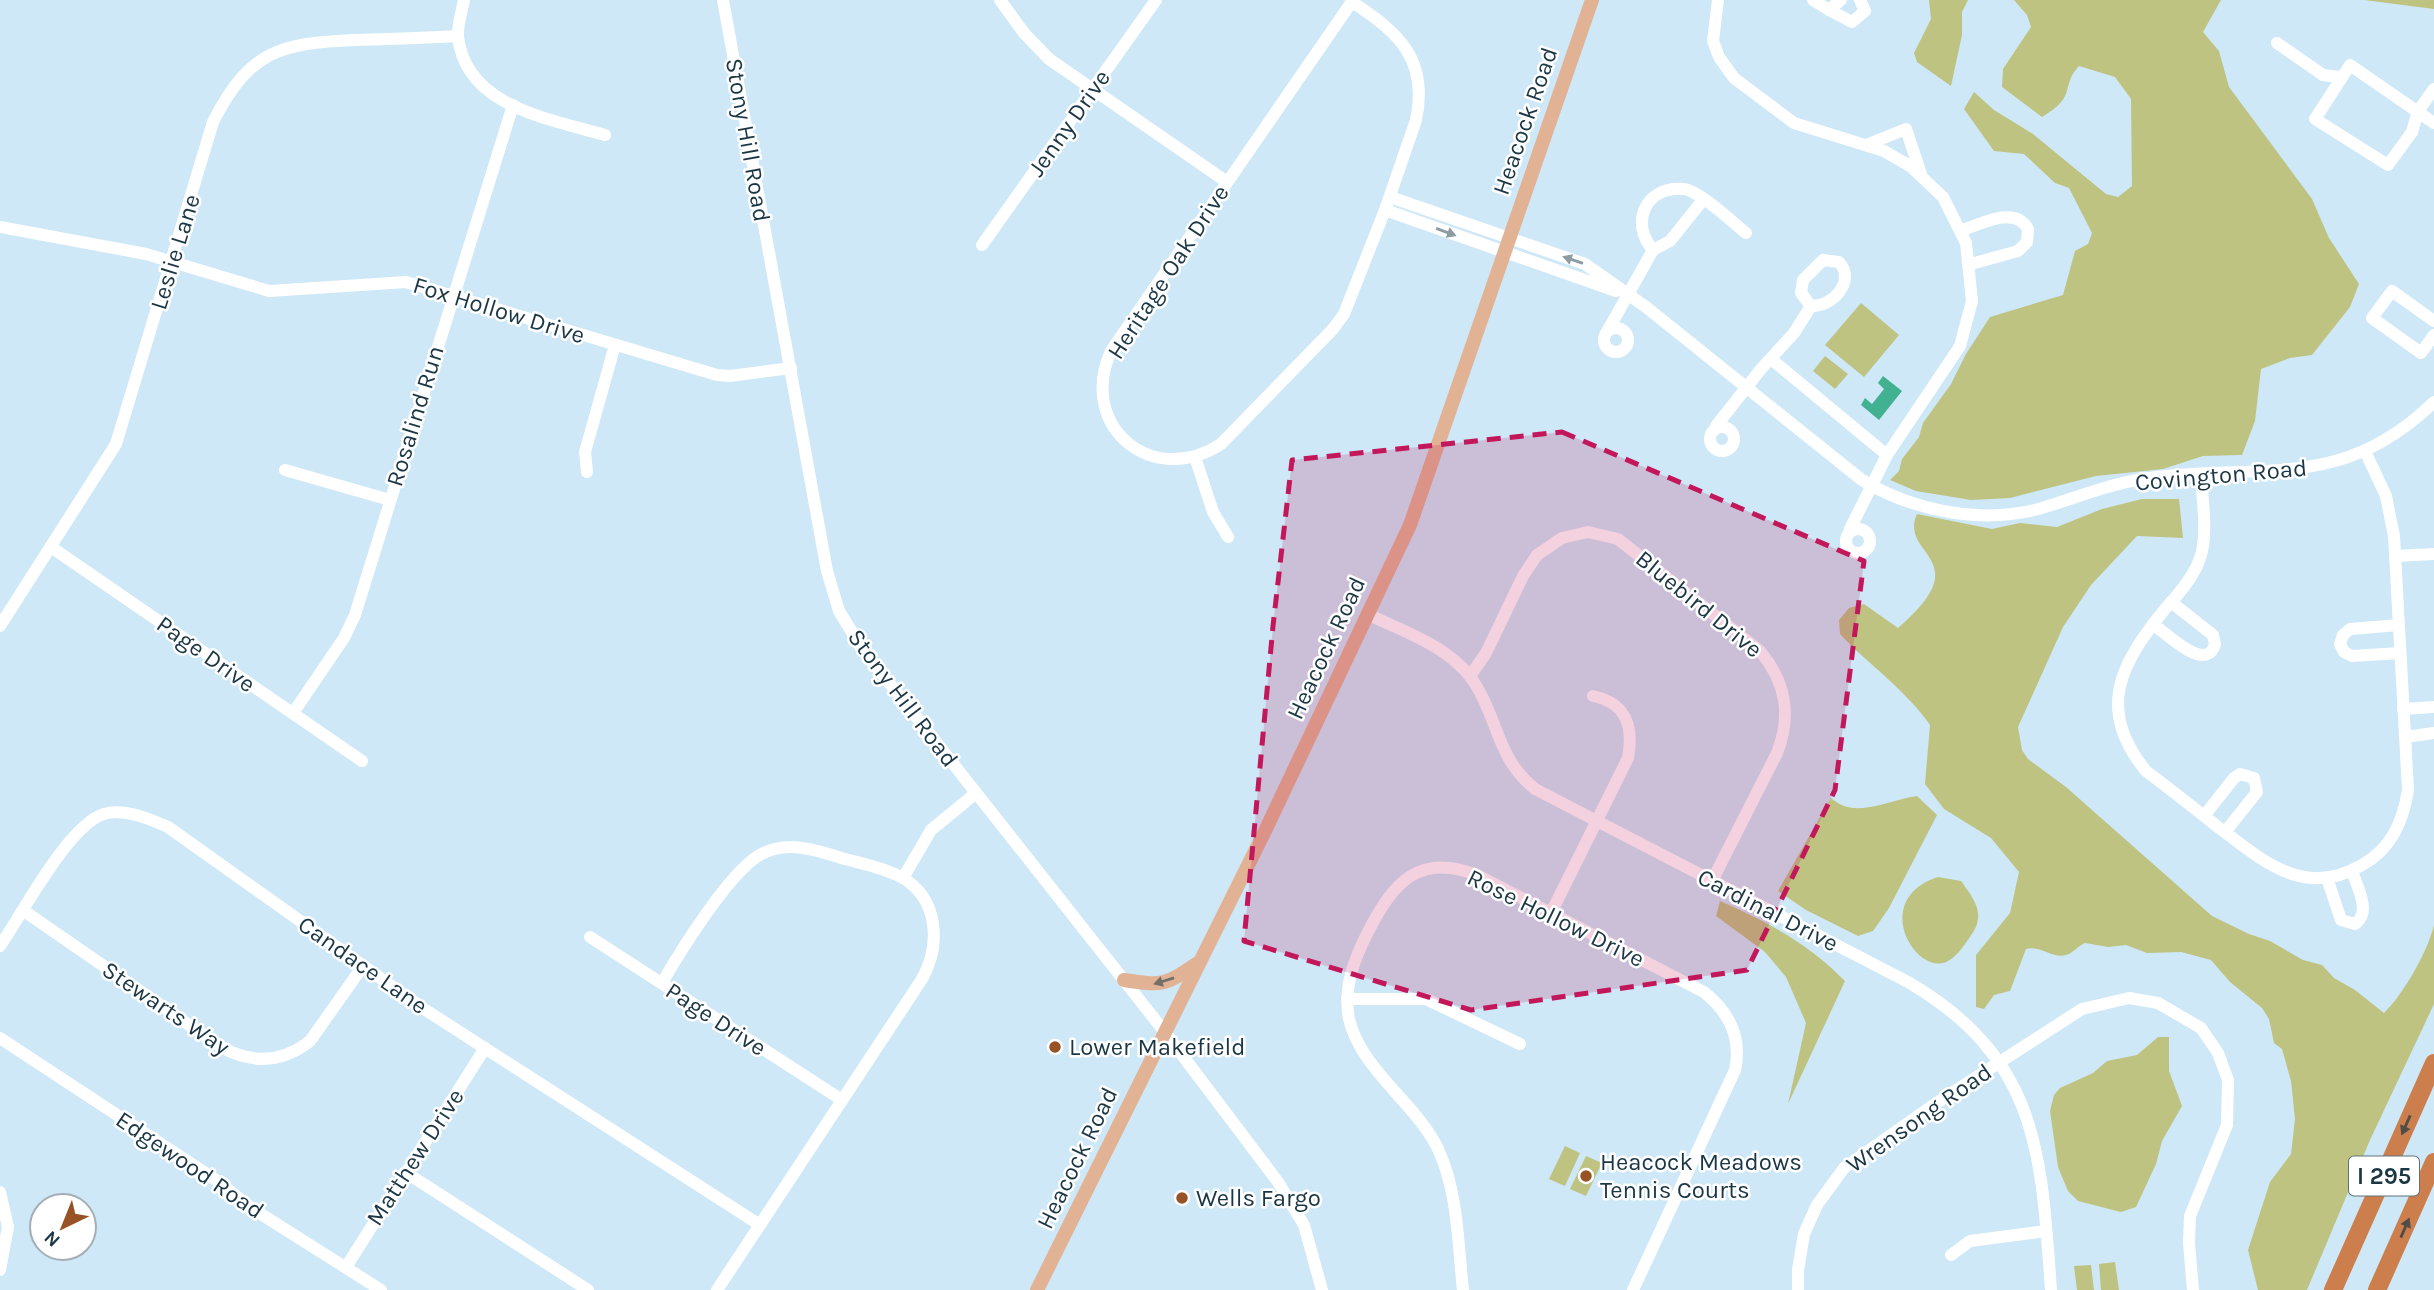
<svg xmlns="http://www.w3.org/2000/svg" width="2434" height="1290" font-family="Karla,sans-serif">
  <style>
    .green { fill: #bfc381 }
    .water { fill: #41b192 }
    .lines { fill: none; stroke-linecap: round; stroke-linejoin: round }
    .minor { stroke: #fff; stroke-width: 12 }
    .major { stroke: #e1b294; stroke-width: 14 }
    .highway { stroke: #cd7e4d; stroke-width: 18 }
    .oneway { fill: #8d9ba2 }
    .oneway2 { fill: #746e69 }
    .oneway3 { fill: #504c47 }
    .marked { fill: #c2185b; fill-opacity: 0.2; stroke: #c2185b; stroke-width: 5; stroke-dasharray: 14 9; stroke-linejoin: round }
    .poi-dot { fill: #975326; stroke: #fff; stroke-width: 2.5 }
    .labels { text-anchor: middle; stroke-width: 5; stroke-linejoin: round; paint-order: stroke }
    .shield { fill: #fff; stroke: #5f737d; stroke-width: 2 }
    .shield-label { font-size: 23px; font-weight: bold; fill: #1b3745 }
    .street-label { font-size: 24px; fill: #1b3745; stroke: #fff }
    .poi-label { font-size: 24px; fill: #1b3745; stroke: #fff; text-anchor: start }
  </style>
  <rect width="100%" height="100%" fill="#cee8f7"/>
  <g class="green">
    <polygon points="1929,0 1968,0 1962,12 1962,35 1951,86 1917,62 1914,53 1931,19"/>
    <path d="M2014 0H2221L2203 32 2219 51 2229 87 2312 199 2329 238 2359 284 2350 307 2312 355 2290 358 2261 369 2255 421 2242 455 2203 456 2163 469 2096 476 2010 498 1971 500 1916 491 1890 480 1899 471 1902 459 1919 437 1923 423 1951 384 1966 354 1990 317 2063 295 2075 251 2088 244 2092 233 2069 188 2055 183 2024 154 1994 151 1964 109 1974 92 1994 110 2033 134 2106 194 2118 197 2132 186 2131 99 2115 77 2079 66C2059 88 2079 95 2042 117L2002 87 2003 69 2031 27 2027 15Z"/>
    <polygon points="2364,0 2434,0 2434,9"/>
    <polygon points="1861,303 1899,335 1864,377 1825,345"/>
    <polygon points="1825,356 1848,374 1835,389 1813,371"/>
    <path d="M2142 499H2179L2183 538 2137 536 2091 585 2063 627 2018 727 2022 750 2028 759 2066 787 2212 916 2249 934 2270 941 2303 960 2322 965 2334 978 2355 990 2384 1013C2403 995 2428 951 2434 925V1004L2370 1140 2307 1290H2258L2248 1250 2270 1182 2291 1154 2295 1119 2291 1081 2282 1049 2274 1043 2269 1019 2262 1008 2230 982 2211 960 2181 952 2147 953 2126 945 2108 947 2085 943C2078 946 2072 954 2066 955 2052 959 2041 945 2026 949L2010 991 1994 995 1984 1009 1976 1007V955L2010 913 2019 872 1991 838 1944 809 1925 784 1930 725C1906 690 1869 665 1840 634L1839 620 1849 608 1864 604 1898 628C1980 558 1898 556 1917 514L1992 529 2020 523 2057 527 2102 509Z"/>
    <path d="M1917 796 1937 815 1889 908 1873 931 1858 936 1806 910 1778 891 1831 798C1855 820 1888 800 1917 796Z"/>
    <path d="M1938 877 1961 881C1974 899 1986 914 1972 934 1966 943 1956 958 1946 962 1915 975 1870 899 1938 877Z"/>
    <path d="M1720 901C1768 922 1809 944 1845 981L1788 1104 1806 1023 1786 977 1765 952 1716 916Z"/>
    <polygon points="2158,1037 2169,1037 2169,1071 2182,1106 2162,1141 2156,1164 2136,1207 2121,1212 2078,1201 2068,1191 2058,1167 2050,1111 2054,1095 2060,1088 2093,1073 2107,1061 2137,1055"/>
    <polygon points="1565,1146 1580,1153 1565,1186 1549,1179"/>
    <polygon points="1586,1156 1602,1163 1586,1196 1570,1189"/>
    <polygon points="2115,1262 2119,1290 2101,1290 2099,1264"/>
    <polygon points="2091,1265 2094,1290 2077,1290 2074,1266"/>
  </g>
  <polygon class="water" points="1883,376 1902,391 1879,420 1861,405 1865,398 1872,404 1884,389 1878,383"/>
  <g class="lines">
    <g class="minor">
      <path d="M464 0C462 11 457 26 458 37 466 107 550 119 605 135"/>
      <polyline points="723,0 827,571 839,611 861,647 1164,1031 1278,1182 1304,1225 1322,1290"/>
      <polyline points="1000,0 1024,33 1049,59 1227,182"/>
      <polyline points="1718,0 1713,41 1719,57 1734,78 1794,123 1884,151 1910,166 1943,197 1966,243 1972,301 1960,346 1887,455 1850,529"/>
      <polyline points="1813,0 1829,10"/>
      <polyline points="1841,0 1829,10 1852,22 1865,11 1860,0"/>
      <path d="M1352 2C1398 32 1429 59 1416 120L1385 210 1344 314 1333 329 1221 444C1152 489 1077 426 1111 351L1353 0"/>
      <polyline points="2277,43 2323,75 2339,77"/>
      <polyline points="2434,89 2418,111 2412,132 2388,165 2315,119 2350,65 2434,123"/>
      <polyline points="1866,145 1906,129 1921,174"/>
      <path d="M1390 197 1585 264 1646 307 1862 480C1913 511 1983 525 2042 508 2078 497 2112 483 2149 478 2263 463 2341 492 2434 402"/>
      <polyline points="1385,210 1616,291"/>
      <polyline points="0,227 146,254 269,291 406,282 717,375 730,376 791,368"/>
      <path d="M1962 230C1982 224 2015 205 2028 229L2027 242 2018 251 1971 264"/>
      <polyline points="982,245 1156,0"/>
      <path d="M1653 250C1629 223 1646 185 1684 189 1700 191 1732 222 1746 233"/>
      <path d="M1823 260 1839 262C1856 281 1833 307 1811 306L1801 293 1803 280Z"/>
      <polyline points="2434,321 2392,291 2372,318 2421,353 2434,335"/>
      <circle cx="1616" cy="340" r="12"/>
      <polyline points="1608,330 1653,250 1670,241 1703,200"/>
      <polyline points="1771,359 1887,455"/>
      <polyline points="1716,426 1761,369 1794,333 1811,306"/>
      <circle cx="1722" cy="439" r="12"/>
      <polyline points="1195,457 1213,512 1228,537"/>
      <polyline points="285,470 390,500"/>
      <polyline points="587,472 585,452 615,345"/>
      <path d="M2201 475C2202 501 2209 536 2199 561 2192 579 2178 595 2165 609 2121 663 2095 709 2146 771 2170 789 2194 808 2218 827 2263 861 2304 899 2362 865 2391 849 2403 822 2408 790L2394 536 2386 496 2365 451"/>
      <circle cx="1858" cy="541" r="12"/>
      <polyline points="51,547 362,761"/>
      <polyline points="2395,556 2434,554"/>
      <path d="M1367 614C1405 632 1455 648 1477 687 1499 724 1498 759 1535 789L1908 982C2039 1059 2041 1152 2051 1290"/>
      <path d="M2153 624C2167 634 2207 674 2215 644L2213 635 2171 602"/>
      <polyline points="2399,625 2350,629 2343,635 2340,644 2344,652 2352,656 2400,653"/>
      <path d="M0 626 116 444 213 122C250 50 280 43 356 40 390 39 424 38 458 36"/>
      <path d="M1470 676 1486 653 1523 576 1537 555 1562 538 1588 532 1618 539 1760 651C1786 682 1792 715 1777 753L1712 881"/>
      <polyline points="2403,709 2434,707"/>
      <polyline points="293,713 344,638 355,615 513,105"/>
      <polyline points="2405,737 2434,733"/>
      <polyline points="2204,816 2234,778 2240,774 2254,778 2257,792 2225,832"/>
      <polyline points="903,878 931,830 976,793"/>
      <path d="M2327 878 2341 920 2355 924C2372 912 2357 887 2352 871"/>
      <path d="M24 911 221 1047C252 1064 282 1063 310 1041L363 966"/>
      <path d="M1551 913 1628 758C1634 725 1626 703 1593 696"/>
      <polyline points="590,937 842,1100"/>
      <path d="M0 946C22 914 69 824 104 814 124 808 150 819 168 827L424 1009 760 1225"/>
      <path d="M662 983C681 950 727 876 758 856 786 839 816 850 845 859 864 864 884 868 901 877 939 898 941 945 922 979L717 1290"/>
      <polyline points="1347,999 1426,999 1520,1044"/>
      <polyline points="0,1038 216,1180 250,1207 381,1290"/>
      <polyline points="405,1172 588,1290"/>
      <polyline points="0,1192 8,1227 0,1270"/>
      <polyline points="1951,1255 1970,1241 2046,1231"/>
      <polyline points="346,1267 485,1048"/>
      <path d="M1463 1290C1458 1245 1458 1191 1438 1149 1416 1103 1361 1070 1349 1019 1343 988 1354 959 1368 932 1393 883 1419 851 1479 876L1704 992C1729 1012 1742 1038 1735 1070L1633 1290"/>
      <polyline points="1798,1290 1798,1270 1804,1234 1817,1205 1844,1168 1938,1102 2082,1009 2129,998 2158,1003 2201,1028 2218,1053 2228,1080 2227,1125 2190,1216 2189,1243 2193,1290"/>
    </g>
    <g class="major">
      <path d="M1124 980C1164 986 1165 985 1198 963"/>
      <polyline points="1037,1290 1265,831 1410,525 1592,0"/>
    </g>
    <g class="highway">
      <polyline points="2333,1290 2434,1063"/>
      <polyline points="2377,1290 2434,1162"/>
    </g>
  </g>
  <defs><path id="oneway-solid" d="M-6-.8H1V-3.2L6.5 0L1 3.2V.8H-6Z" transform="scale(1.75)"/></defs>
  <g class="oneway">
    <use href="#oneway-solid" transform="translate(1446 232) rotate(20)"/>
    <use href="#oneway-solid" transform="translate(1573 260) rotate(-161)"/>
  </g>
  <use class="oneway2" href="#oneway-solid" transform="translate(1164 981) rotate(163)"/>
  <g class="oneway3">
    <use href="#oneway-solid" transform="translate(2406 1125) rotate(114)"/>
    <use href="#oneway-solid" transform="translate(2405 1228) rotate(-66)"/>
  </g>
  <path class="marked" d="M1562 432 1864 561 1835 790 1747 970 1471 1010 1244 941 1273 626 1292 460Z"/>
  <g class="poi-dot">
    <circle cx="1055" cy="1047" r="7"/>
    <circle cx="1586" cy="1176" r="7"/>
    <circle cx="1182" cy="1198" r="7"/>
  </g>
  <g class="labels">
    <rect class="shield" x="2349" y="1156.5" width="70" height="39" rx="5"/>
    <g class="shield-label">
      <text x="2384" y="1184">I 295</text>
    </g>
    <g class="street-label">
      <text transform="translate(1525 121) rotate(-71)" y="8">Heacock Road</text>
      <text transform="translate(1069 123) rotate(-55)" y="8">Jenny Drive</text>
      <text transform="translate(748 140) rotate(80)" y="8">Stony Hill Road</text>
      <text transform="translate(175 252) rotate(-73)" y="8">Leslie Lane</text>
      <text transform="translate(1168 272) rotate(-57)" y="8">Heritage Oak Drive</text>
      <text transform="translate(499 310) rotate(17)" y="8">Fox Hollow Drive</text>
      <text transform="translate(415 416) rotate(-73)" y="8">Rosalind Run</text>
      <text transform="translate(2221 475) rotate(-5)" y="8">Covington Road</text>
      <text transform="translate(1699 604) rotate(39)" y="8">Bluebird Drive</text>
      <text transform="translate(1326 648) rotate(-65)" y="8">Heacock Road</text>
      <text transform="translate(206 654) rotate(35)" y="8">Page Drive</text>
      <text transform="translate(903 698) rotate(53)" y="8">Stony Hill Road</text>
      <text transform="translate(1768 910) rotate(27)" y="8">Cardinal Drive</text>
      <text transform="translate(1556 918) rotate(26)" y="8">Rose Hollow Drive</text>
      <text transform="translate(363 965) rotate(35)" y="8">Candace Lane</text>
      <text transform="translate(166 1008) rotate(34)" y="8">Stewarts Way</text>
      <text transform="translate(716 1019) rotate(33)" y="8">Page Drive</text>
      <text transform="translate(1919 1118) rotate(-35)" y="8">Wrensong Road</text>
      <text transform="translate(415 1157) rotate(-57)" y="8">Matthew Drive</text>
      <text transform="translate(1077 1158) rotate(-64)" y="8">Heacock Road</text>
      <text transform="translate(190 1165) rotate(34)" y="8">Edgewood Road</text>
    </g>
    <g class="poi-label">
      <text x="1069" y="1055">Lower Makefield</text>
      <text x="1600" y="1170">Heacock Meadows<tspan x="1600" dy="28">Tennis Courts</tspan></text>
      <text x="1196" y="1206">Wells Fargo</text>
    </g>
  </g>
  <g transform="translate(63 1227) rotate(223)"><circle r="33" fill="#ffffff" stroke="#a4afb5" stroke-width="2"/>
  <path d="M0-5L12 26L0 18L-12 26Z" fill="#975326"/>
  <text y="-10" font-size="19" font-weight="bold" text-anchor="middle" fill="#1b3745">N</text>
  </g>
</svg>
